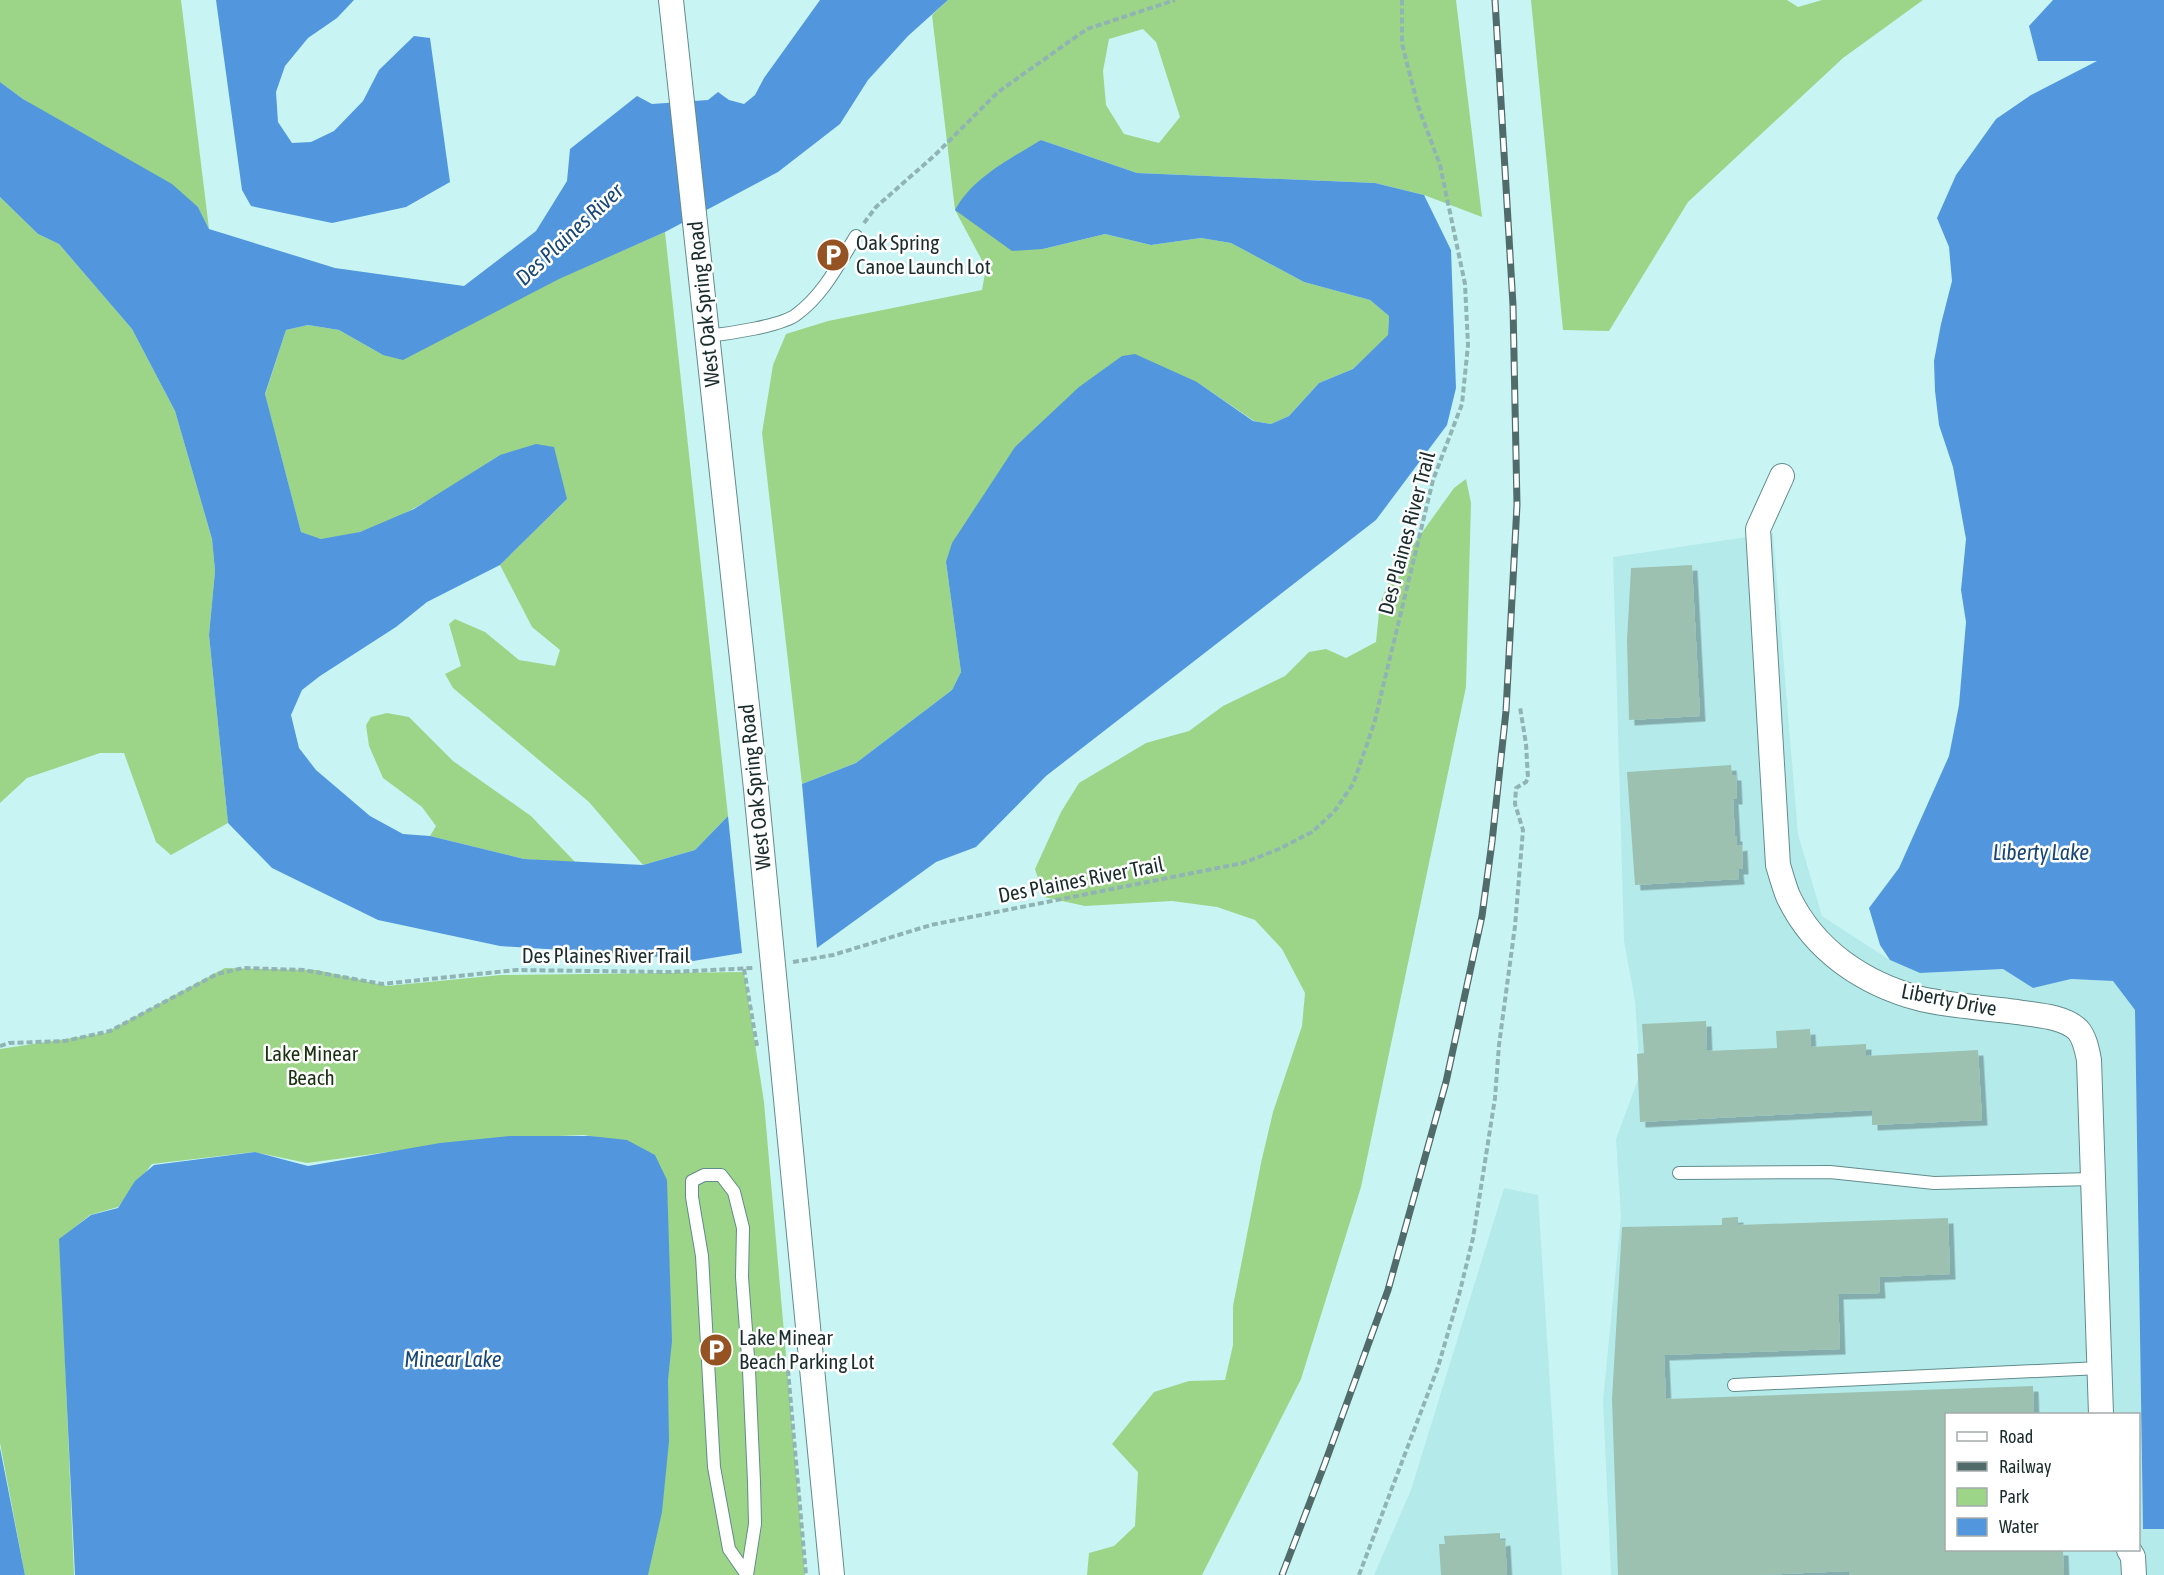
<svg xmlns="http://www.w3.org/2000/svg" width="2164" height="1575" font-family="'Asap Condensed',sans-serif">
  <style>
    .built { fill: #b4ebea; fill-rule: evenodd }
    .green { fill: #9cd588; fill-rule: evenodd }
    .water { fill: #5297de }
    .building { fill: #9cc1b1; filter: url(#shadow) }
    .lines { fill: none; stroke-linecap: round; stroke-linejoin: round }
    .lane-casing { stroke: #628b8b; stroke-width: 14 }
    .street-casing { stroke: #628b8b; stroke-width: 26 }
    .path { stroke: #90b4b3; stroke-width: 4; stroke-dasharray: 6 3; stroke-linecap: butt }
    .lane { stroke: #fff; stroke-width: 12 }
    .street { stroke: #fff; stroke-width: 24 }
    .rail-casing { stroke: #516b6b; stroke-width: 7 }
    .rail { stroke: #fff; stroke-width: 4.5; stroke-dasharray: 14; stroke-linecap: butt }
    .labels { text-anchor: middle; stroke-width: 5; stroke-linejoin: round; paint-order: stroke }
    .poi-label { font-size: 21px; fill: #1b2c2c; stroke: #fff; text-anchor: start }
    .street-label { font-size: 21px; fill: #1b2c2c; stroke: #fff }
    .park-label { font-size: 21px; fill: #193110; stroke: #fff }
    .water-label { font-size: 22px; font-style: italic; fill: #174775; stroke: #fff }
  </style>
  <defs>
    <filter id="shadow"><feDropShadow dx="5.5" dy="5.5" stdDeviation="0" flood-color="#0004"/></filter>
  </defs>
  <rect width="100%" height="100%" fill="#c8f5f4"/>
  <g class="built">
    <path d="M1773 533 1798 834 1822 916 1890 960 1920 973 2003 969 2033 988 2071 979 2114 981 2135 1010 2143 1529H2164V1575H1611L1603 1401 1621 1216 1616 1139 1640 1074 1635 1001 1624 941 1613 557ZM1946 1414H2138V1550H1946Z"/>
    <polygon points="1504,1188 1538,1195 1562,1575 1374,1575 1411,1490"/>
  </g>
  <g class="green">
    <polygon points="0,0 181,0 209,229 198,207 23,99 0,82"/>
    <path d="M948 0H1456L1482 217 1424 195 1375 183 1137 173 1041 140 1043 249 1105 234 1151 245 1201 238 1231 243 1304 282 1370 300 1389 316 1388 336 1353 369 1319 383 1289 416 1271 424 1254 421 1197 382 946 562 961 672 952 690 856 763 802 784 762 433 773 365 786 334 828 321 982 290 986 268 955 210 932 15ZM1143 29 1156 42 1180 117 1159 143 1124 134 1106 105 1103 71 1109 39Z"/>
    <polygon points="1531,0 1787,0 1798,7 1822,0 1923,0 1843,58 1688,202 1609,331 1563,330"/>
    <polygon points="0,197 38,234 59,244 132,329 175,411 212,539 215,571 209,635 228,823 171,855 156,842 124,753 100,753 27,778 0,803"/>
    <path d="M665 232 728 816 695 850 643 865 589 802 453 688 445 674 461 666 449 624 455 619 485 632 519 660 555 666 560 650 532 627 500 565 567 499 500 455C451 486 383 536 323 539 316 539 308 534 301 532L265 395 286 330 308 325 339 330 383 355Z"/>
    <polygon points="1466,479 1471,503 1466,687 1361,1187 1301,1379 1202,1575 1087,1575 1089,1553 1114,1546 1135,1526 1138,1472 1112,1444 1154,1392 1189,1381 1225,1380 1233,1345 1233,1306 1261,1163 1273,1112 1302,1026 1305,993 1282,949 1255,920 1217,907 1172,901 1085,906 1044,897 1035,869 1061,812 1079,783 1146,743 1189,731 1223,706 1285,676 1309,652 1326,649 1346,658 1376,642 1380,603 1393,573 1454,488"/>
    <polygon points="387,713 409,717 453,761 531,816 576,863 524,859 430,836 436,826 422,807 383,778 369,746 366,725 371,717"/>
    <polygon points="225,968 317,970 387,986 501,975 744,972 764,1102 805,1575 645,1575 627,1143 584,1135 484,1139 307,1163 254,1152 152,1164 118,1207 90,1215 60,1239 74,1575 25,1575 0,1443 0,1049 105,1033"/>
  </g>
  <g class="water">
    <polygon points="216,0 354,0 337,18 308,38 285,66 276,92 278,122 292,143 311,142 334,131 363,101 379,70 414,36 430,38 450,182 406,207 332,223 251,206 242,190"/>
    <polygon points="820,0 948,0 908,36 868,80 840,124 778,172 665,232 559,279 403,360 383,355 339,330 308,325 286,330 265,394 301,532 321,539 360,532 414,509 500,455 536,444 554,447 567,499 500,565 427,602 396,627 320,676 302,690 291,715 299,748 316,770 370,816 403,834 430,836 524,859 643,865 695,850 728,816 742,953 687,962 652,956 500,946 378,920 272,868 228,823 209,635 215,571 212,539 175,411 132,329 59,244 38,234 0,197 0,82 23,99 172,184 198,207 209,229 335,268 464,286 536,231 567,181 570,149 637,96 652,104 708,100 718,92 729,100 744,104 755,95 764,78"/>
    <polygon points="2053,0 2164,0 2164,1529 2143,1529 2135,1010 2113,981 2071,979 2033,988 2003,969 1920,973 1890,960 1880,945 1869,908 1899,868 1949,756 1959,705 1966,622 1961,590 1966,539 1953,467 1939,425 1935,391 1934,361 1941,324 1952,281 1949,247 1937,218 1956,175 1996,119 2031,95 2097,61 2038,61 2029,26"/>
    <path d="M1041 140 1137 173 1375 183 1424 195 1451 250 1456 388 1447 425 1376 520 1046 776 976 847 936 862 817 948 802 784 856 763 952 690 961 672 946 562 952 543 1015 447 1079 387 1122 356 1135 354 1197 382 1253 421 1271 424 1289 416 1319 383 1353 369 1388 335 1389 316 1370 300 1304 282 1231 243 1201 238 1151 245 1105 234 1043 249 1012 251 955 210C973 177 1010 159 1041 140Z"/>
    <polygon points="510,1136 590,1136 627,1140 655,1155 667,1180 672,1341 668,1380 669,1441 662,1512 648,1575 75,1575 59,1239 91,1215 118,1208 135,1181 154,1165 255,1152 308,1166 440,1143"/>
    <polygon points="0,1448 25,1575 0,1575"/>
  </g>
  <g class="building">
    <polygon points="1692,565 1700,716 1629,720 1627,640 1631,568"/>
    <polygon points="1731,765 1732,775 1736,775 1737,799 1733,799 1735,836 1737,836 1737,846 1742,845 1743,869 1738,869 1739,879 1635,885 1627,772"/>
    <polygon points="1706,1021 1707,1051 1777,1048 1776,1031 1810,1029 1811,1047 1866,1044 1866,1056 1978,1050 1982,1120 1872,1125 1872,1110 1640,1122 1637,1054 1644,1053 1642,1024"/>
    <polygon points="1738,1217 1738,1225 1948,1218 1950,1274 1879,1277 1880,1293 1838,1294 1840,1349 1664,1355 1666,1399 2033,1386 2034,1414 1947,1414 1947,1550 2063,1550 2064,1575 1849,1575 1849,1571 1758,1575 1618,1575 1612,1399 1622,1227 1722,1225 1722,1218"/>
    <polygon points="1500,1533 1500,1541 1505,1540 1507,1575 1441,1575 1439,1544 1445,1544 1444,1536"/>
  </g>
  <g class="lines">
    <g class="lane-casing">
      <g id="lane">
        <path d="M707 336C726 334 783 326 797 314 824 294 839 263 856 236"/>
        <polyline points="1679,1173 1830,1172 1934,1183 2093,1179"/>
        <polyline points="1734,1385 2100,1368"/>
        <polyline points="747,1575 729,1549 714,1467 702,1256 692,1197 692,1181 704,1175 721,1175 734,1192 743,1228 742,1277 749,1370 754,1482 755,1524 747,1575"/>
      </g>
    </g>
    <g class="street-casing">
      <g id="street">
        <polyline points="671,0 756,789 832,1575"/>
        <path d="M1782 476 1758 529 1778 865C1781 875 1784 886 1788 896 1814 951 1864 984 1921 999 1952 1006 1986 1008 2017 1012 2035 1015 2064 1016 2078 1030 2085 1038 2087 1050 2089 1060L2101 1414"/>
        <polyline points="2129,1550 2133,1557 2134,1575"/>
      </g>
    </g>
    <g class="path">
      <polyline points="864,223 876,207 935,155 998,92 1087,29 1175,0"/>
      <polyline points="793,962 833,955 931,925 1243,863 1279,849 1312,832 1334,812 1353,784 1374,724 1433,480 1462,404 1468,345 1465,284 1440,165 1418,106 1402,44 1402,0"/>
      <polyline points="744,969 757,1046"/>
      <polyline points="0,1046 9,1043 65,1041 110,1031 217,974 243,968 304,970 382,984 516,970 671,972 753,968"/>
      <polyline points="788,1370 806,1575"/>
      <polyline points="1359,1575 1438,1367 1459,1295 1473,1238 1495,1098 1499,1045 1515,926 1523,830 1515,804 1516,788 1526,782 1528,778 1526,744 1520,707"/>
    </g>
    <use href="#lane" class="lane"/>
    <use href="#street" class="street"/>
    <g class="rail-casing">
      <polyline id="rail" points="1282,1575 1325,1463 1388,1290 1446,1082 1482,916 1492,842 1506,711 1517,505 1513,305 1495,0"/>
    </g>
    <use href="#rail" class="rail"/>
  </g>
  <defs>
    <g id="parking-disc" transform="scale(1.725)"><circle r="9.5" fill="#955222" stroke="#fff"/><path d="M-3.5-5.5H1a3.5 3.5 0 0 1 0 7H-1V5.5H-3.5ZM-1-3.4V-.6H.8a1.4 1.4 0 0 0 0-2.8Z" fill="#fff"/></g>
  </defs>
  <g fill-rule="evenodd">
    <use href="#parking-disc" x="833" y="255"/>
    <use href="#parking-disc" x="716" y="1350"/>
  </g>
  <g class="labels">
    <g class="poi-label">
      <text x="856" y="250">Oak Spring<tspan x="856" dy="24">Canoe Launch Lot</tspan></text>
      <text x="739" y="1345">Lake Minear<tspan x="739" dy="24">Beach Parking Lot</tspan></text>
    </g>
    <g class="street-label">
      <text transform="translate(704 304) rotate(-96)" y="7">West Oak Spring Road</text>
      <text transform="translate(1407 533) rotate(-75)" y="7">Des Plaines River Trail</text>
      <text transform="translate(755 787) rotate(-96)" y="7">West Oak Spring Road</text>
      <text transform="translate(1081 880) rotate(-11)" y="7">Des Plaines River Trail</text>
      <text x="606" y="963">Des Plaines River Trail</text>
      <text transform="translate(1949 1000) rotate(11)" y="7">Liberty Drive</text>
    </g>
    <g class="park-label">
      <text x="311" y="1061">Lake Minear<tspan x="311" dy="24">Beach</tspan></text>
    </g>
    <g class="water-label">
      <text transform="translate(569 234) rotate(-43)" y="8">Des Plaines River</text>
      <text x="2041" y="860">Liberty Lake</text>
      <text x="453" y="1367">Minear Lake</text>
    </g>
  </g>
  <rect x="1945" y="1413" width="195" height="138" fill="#ffffff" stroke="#a4abab" stroke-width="1.5"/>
  <rect x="1957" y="1432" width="30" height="9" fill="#ffffff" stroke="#a4abab" stroke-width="1.5"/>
  <text x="1999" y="1443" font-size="18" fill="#1b2c2c">Road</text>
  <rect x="1957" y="1462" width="30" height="9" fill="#516b6b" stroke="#a4abab" stroke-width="1.5"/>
  <text x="1999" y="1473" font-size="18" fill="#1b2c2c">Railway</text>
  <rect x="1957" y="1488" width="30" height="18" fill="#9cd588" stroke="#a4abab" stroke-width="1.5"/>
  <text x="1999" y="1503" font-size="18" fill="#1b2c2c">Park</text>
  <rect x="1957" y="1518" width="30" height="18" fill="#5297de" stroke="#a4abab" stroke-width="1.5"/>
  <text x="1999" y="1533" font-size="18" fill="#1b2c2c">Water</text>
</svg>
